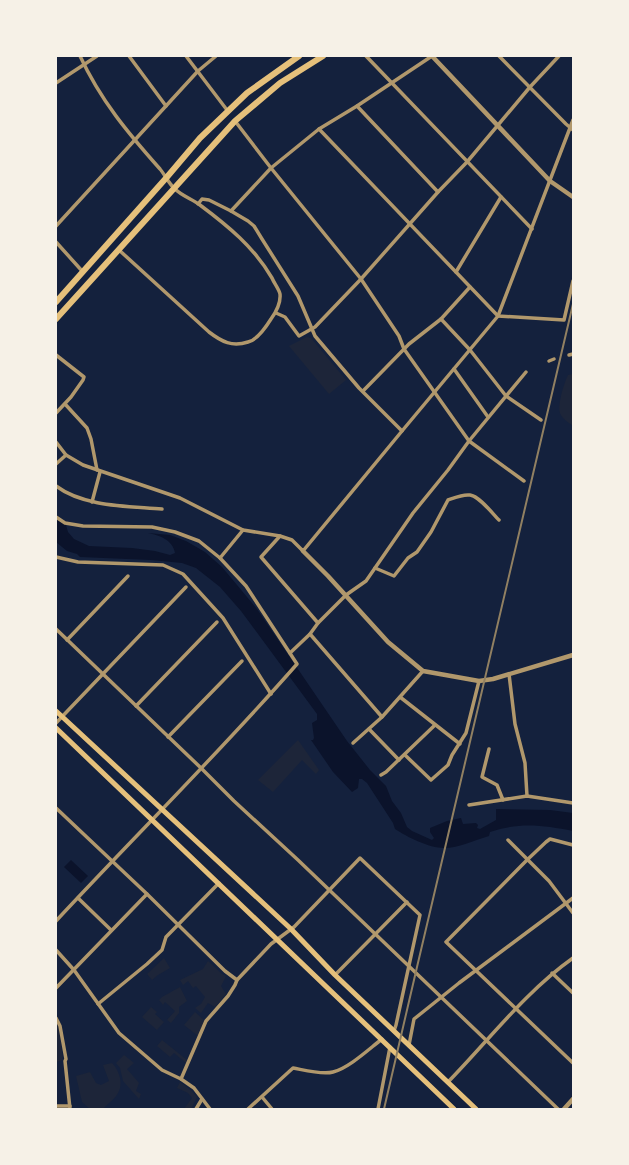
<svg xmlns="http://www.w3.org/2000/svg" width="629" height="1165" font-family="Mulish,sans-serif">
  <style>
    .green { fill: #1d2539 }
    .water { fill: #0b132b }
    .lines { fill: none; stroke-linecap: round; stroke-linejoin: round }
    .minor { stroke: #b1986c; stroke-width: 3.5 }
    .tertiary { stroke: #b1986c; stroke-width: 4.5 }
    .secondary { stroke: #e5c07b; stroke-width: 5 }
    .primary { stroke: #e5c07b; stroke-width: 6 }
    .rail { stroke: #918062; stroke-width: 2 }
  </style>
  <rect width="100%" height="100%" fill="#14213d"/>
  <g class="green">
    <polygon points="307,337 311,338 346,380 329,394 289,346"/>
    <path d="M573 374V426C569 423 563 419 561 415 556 408 564 383 568 375Z"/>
    <polygon points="298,740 319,770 316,774 302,760 273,792 258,780"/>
    <polygon points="164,958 170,968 158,975 152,980 147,974"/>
    <polygon points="208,961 222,974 226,976 221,986 226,994 215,1007 208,1003 201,1013 195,1008 201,1004 205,997 196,986 193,988 188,981 183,985 180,980 203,969"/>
    <polygon points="180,987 187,1001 179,1007 179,1013 171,1023 167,1020 175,1011 165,1002 163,1005 159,1000 162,997"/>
    <polygon points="151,1007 157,1012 155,1014 164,1022 157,1030 142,1017"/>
    <polygon points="195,1012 205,1021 198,1036 184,1025"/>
    <polygon points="59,1025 63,1060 56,1062 56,1026"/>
    <polygon points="162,1040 187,1060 186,1063 174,1053 170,1057 157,1046"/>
    <polygon points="124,1055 134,1063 127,1069 139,1083 136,1091 141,1094 139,1099 123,1081 120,1068 116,1063"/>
    <path d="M112 1063C119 1070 124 1084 118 1093 115 1099 108 1103 104 1108L105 1109H90L82 1102 76 1076 90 1072 96 1083 101 1085 109 1081 103 1065Z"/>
    <polygon points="180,1082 191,1090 197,1097 191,1109 184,1109 192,1098 188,1093 177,1088"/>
  </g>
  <g class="water">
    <path d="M56 519 66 525 68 532 74 539 89 546 132 548 155 551 170 555 175 553C173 540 159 535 148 533L170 535 186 541 205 552 222 567 257 609 347 741 370 770 386 786 392 801 401 813 407 827 412 831 432 840 434 838 430 832V828L447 821 461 818 463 824 476 823 478 825 477 828 480 829 496 820V809L550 810 573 813V831C543 825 520 822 490 832L489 836C475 840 459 848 444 848 429 848 407 837 395 829L393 823 367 783 362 779H359L358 788 352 792 333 772 311 740H313L314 738 312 723 317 720V714L241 611 220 587 196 568 182 563 151 560 80 557 77 554 67 551 56 542Z"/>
    <polygon points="71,860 88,876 81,883 64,867"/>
  </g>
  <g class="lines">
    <g class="minor">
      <path d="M80 56C101 101 128 133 160 169 165 175 169 184 175 189 182 196 192 199 200 205 228 226 254 247 272 278 274 283 279 289 280 294 281 304 276 312 271 319 266 327 257 340 248 342 232 347 222 342 209 332L119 250"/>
      <polyline points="129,56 166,106"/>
      <polyline points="186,56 227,110"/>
      <polyline points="366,56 532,229"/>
      <polyline points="432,56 357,106 319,129 271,168 361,279 399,336 404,349 469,441 524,481"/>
      <polyline points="499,56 566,124 573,130"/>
      <polyline points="56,83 97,56"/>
      <polyline points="357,106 438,192"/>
      <polyline points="319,129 498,316 564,320 573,281"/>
      <polyline points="198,204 202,199 209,200 231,211"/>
      <polyline points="56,226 198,71 216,56"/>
      <polyline points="56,242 83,272"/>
      <polyline points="456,272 501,197"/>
      <polyline points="276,313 285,317 299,336 315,327 361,279 438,192 467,162 530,87 559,56"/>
      <polyline points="441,319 470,350 506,396 541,420"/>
      <polyline points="56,355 84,377 83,380 71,397 56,413"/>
      <polyline points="569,355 573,354"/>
      <polyline points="549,361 554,359"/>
      <polyline points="454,369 488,417"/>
      <polyline points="363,391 409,344 441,319 470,287"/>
      <polyline points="65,404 87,428 91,439 97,470"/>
      <polyline points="402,431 498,316 573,120"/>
      <polyline points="56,442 66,455 83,465 180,498 243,530 280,536 292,540 303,551 402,431 359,388 315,336 298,296 262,239 254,226 248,221 231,211 271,168 235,121"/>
      <polyline points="56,464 66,455"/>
      <path d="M56 486C84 507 128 506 162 509"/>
      <polyline points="92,502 100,472"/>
      <path d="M56 517 65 523 83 526 152 527 175 532 199 541 220 558 246 586 297 664C220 752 136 835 56 921"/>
      <polyline points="280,536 261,557 318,623"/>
      <polyline points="56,557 78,562 163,565 183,574 223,618 271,694"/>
      <polyline points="220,558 243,530"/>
      <path d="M375 568 394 576 408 558 417 552 431 532 448 500C454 498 462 494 470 495 479 496 492 513 499 520"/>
      <polyline points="56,629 201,768 234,801 298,860 558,1109"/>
      <polyline points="310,634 382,717"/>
      <polyline points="67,640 128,576"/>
      <polyline points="290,653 310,634 318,623 346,595 366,581 413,513 448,470 469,441 526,372"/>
      <polyline points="509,674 515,724 525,763 527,796"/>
      <polyline points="400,697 460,744"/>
      <polyline points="136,706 217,622"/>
      <polyline points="56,723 186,587"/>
      <polyline points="369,729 399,760"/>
      <polyline points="168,737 242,661"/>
      <polyline points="353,743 382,717 423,671"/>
      <polyline points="489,749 482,777 497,785 503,800"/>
      <polyline points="405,755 431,780 448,765 452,755 466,733 479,681"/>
      <polyline points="381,775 386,772 435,725"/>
      <polyline points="469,805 527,796 573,803"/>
      <polyline points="56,808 147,894 225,971 237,980"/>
      <polyline points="508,840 549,881 573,913"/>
      <polyline points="573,845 550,839 546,842 527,860 446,942 573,1063"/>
      <polyline points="78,898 111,930"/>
      <polyline points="56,950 74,970 119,1033 162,1070 181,1079 194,1088 210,1109"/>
      <polyline points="552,973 573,993"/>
      <polyline points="335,975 407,902"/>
      <polyline points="56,988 147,894"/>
      <polyline points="98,1004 147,964 162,950 166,937 219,883"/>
      <polyline points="56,1018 60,1026 66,1059 65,1061 70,1109"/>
      <polyline points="409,1045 414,1019 459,983 573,898"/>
      <polyline points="181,1079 206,1021 228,996 235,985 237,980 271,944 294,927 360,858 420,915 396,1025 394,1031"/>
      <path d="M448 1082C489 1040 525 992 573 958"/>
      <polyline points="262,1097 272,1109"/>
      <polyline points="56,1106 70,1106"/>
      <polyline points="196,1109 202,1099"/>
      <path d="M248 1109 293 1068C304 1070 322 1075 333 1072 349 1068 369 1049 382 1039"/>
      <polyline points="378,1109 390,1047"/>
    </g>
    <g class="tertiary">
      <polyline points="432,56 550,181 573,197"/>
      <polyline points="303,551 328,576 388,642 423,671 479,681 493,679 573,655"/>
      <polyline points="564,1109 573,1099"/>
    </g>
    <g class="secondary">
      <polyline points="56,711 291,929 335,975 476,1109"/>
      <polyline points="56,728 454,1109"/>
    </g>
    <g class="primary">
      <polyline points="56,302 167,177 200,138 247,93 299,56"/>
      <polyline points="56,319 235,121 280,83 323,56"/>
    </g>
    <polyline class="rail" points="384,1109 417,967 573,304"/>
  </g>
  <rect width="629" height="1165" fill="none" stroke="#f6f1e7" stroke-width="114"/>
</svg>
